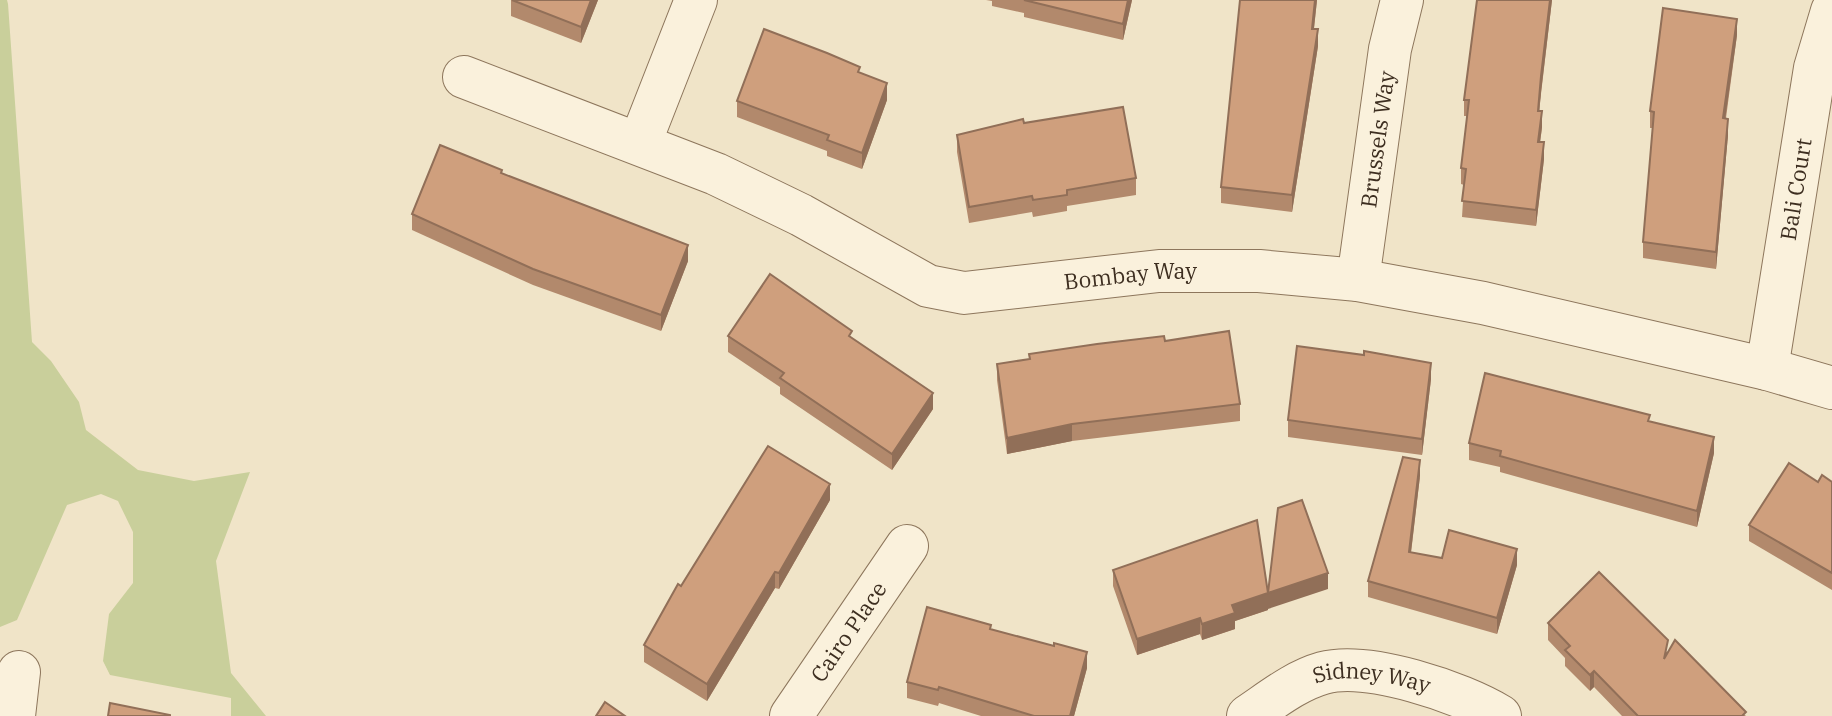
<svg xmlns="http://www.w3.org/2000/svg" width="1832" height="716" font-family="'IBM Plex Serif',serif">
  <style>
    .green { fill: #c9cf9b }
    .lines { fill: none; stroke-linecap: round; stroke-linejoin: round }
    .street-casing { stroke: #8d765c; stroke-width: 44 }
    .street { stroke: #faf1dc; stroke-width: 42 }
    .wall { fill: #b2896c }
    .shaded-wall { fill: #916f58 }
    .building { fill: #cf9f7d; stroke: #916f58; stroke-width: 2 }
    .labels { text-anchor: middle; stroke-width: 8; stroke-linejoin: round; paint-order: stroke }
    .street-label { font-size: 22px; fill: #3d2e20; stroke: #f7eed8 }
  </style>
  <rect width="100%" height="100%" fill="#f0e4c8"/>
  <polygon class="green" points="0,0 7,0 8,4 32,342 51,361 79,402 86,430 138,470 194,481 250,472 216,561 231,673 266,716 231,716 231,698 110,675 103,661 109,614 133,583 133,532 118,501 101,494 67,505 17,620 0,627"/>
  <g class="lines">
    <g class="street-casing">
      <g id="street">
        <path id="s1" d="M464 77 716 174 801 215 928 286 964 293 1159 271H1259L1358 280 1483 303 1767 369 1832 388"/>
        <polyline points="640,143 696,0"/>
        <path id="s2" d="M1358 280 1390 49 1402 0"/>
        <path id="s3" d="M1767 369 1815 68 1832 11"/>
        <polyline points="14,716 19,672"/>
        <path id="s4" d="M791 716 907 546"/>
        <path id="s5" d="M1248 716C1272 700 1295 681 1323 673 1368 661 1461 692 1500 716"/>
      </g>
    </g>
    <use href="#street" class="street"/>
  </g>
  <g class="wall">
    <polygon points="511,0 598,0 581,43 511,16"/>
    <polygon points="986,0 1132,0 1123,40 1024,17 1024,13 992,6 992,1"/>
    <polygon points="1240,0 1317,0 1314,29 1318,46 1292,212 1221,203 1221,187"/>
    <polygon points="1477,0 1552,0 1539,111 1542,127 1540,142 1544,159 1536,226 1462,217 1464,185 1461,184 1461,168 1467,116 1464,116 1464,100"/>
    <polygon points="1737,35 1726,118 1728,135 1716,269 1643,258 1643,242 1653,128 1650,128 1650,111"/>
    <polygon points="860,73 887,100 862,169 827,156 827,151 737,117 737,101"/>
    <polygon points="1024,123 1136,178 1136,195 1067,206 1067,211 1033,217 1032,212 969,223 957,152 957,135"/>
    <polygon points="502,174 688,261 661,331 533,285 412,230 412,214"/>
    <polygon points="728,336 852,339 933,409 892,470 780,394 780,387 728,352"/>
    <polygon points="1165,341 1240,404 1240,421 1072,441 1007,454 997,380 997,364 1029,359 1029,354"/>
    <polygon points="1431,379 1422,455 1288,437 1288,420"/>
    <polygon points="1650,422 1714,453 1697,527 1500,472 1500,467 1469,460 1469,443"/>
    <polygon points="1420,476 1411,553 1442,558 1517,565 1497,634 1368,597 1368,581"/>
    <polygon points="1818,482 1832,482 1832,590 1749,541 1749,525"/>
    <polygon points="830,500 779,589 775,588 707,701 644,662 644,645 681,586"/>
    <polygon points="1113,570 1268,610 1235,621 1235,629 1202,640 1200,634 1137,655 1113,586"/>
    <polygon points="1548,623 1668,652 1746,716 1622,716 1594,687 1590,691 1565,666 1565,658 1548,640"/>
    <polygon points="991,629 1087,668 1074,716 981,716 939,703 938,706 907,698 907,682"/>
  </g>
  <g class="shaded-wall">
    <polygon points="591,0 598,0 581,43 581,27"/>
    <polygon points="1128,0 1132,0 1123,40 1123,24"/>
    <polygon points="1315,0 1317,0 1312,45 1312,29"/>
    <polygon points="1550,0 1552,0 1541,92 1538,127 1541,76"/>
    <polygon points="1737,19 1737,35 1723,134 1723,118"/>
    <polygon points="1318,29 1318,46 1292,212 1292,195"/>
    <polygon points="887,83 887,100 862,169 862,153"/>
    <polygon points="1542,111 1542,127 1538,158 1538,142"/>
    <polygon points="1728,119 1728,135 1716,269 1716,252"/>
    <polygon points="1544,142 1544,159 1536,226 1536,210"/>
    <polygon points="688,245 688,261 661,331 661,315"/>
    <polygon points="1431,363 1431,379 1422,455 1422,439"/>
    <polygon points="933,393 933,409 892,470 892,454"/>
    <polygon points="1072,424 1072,441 1007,454 1007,438"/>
    <polygon points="1714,437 1714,453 1697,527 1697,511"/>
    <polygon points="1420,460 1420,476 1409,568 1409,552"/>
    <polygon points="830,484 830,500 779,589 779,573"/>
    <polygon points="1517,549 1517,565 1497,634 1497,618"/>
    <polygon points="775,572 775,588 707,701 707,684"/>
    <polygon points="1328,573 1328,589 1268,609 1268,593"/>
    <polygon points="1268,593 1268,610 1235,621 1235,629 1202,640 1202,624 1232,605"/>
    <polygon points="1200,618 1200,634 1137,655 1137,639"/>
    <polygon points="1087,652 1087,668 1074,716 1070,716"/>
    <polygon points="1594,671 1594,687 1590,691 1590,675"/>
  </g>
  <g class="building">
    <polygon points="512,0 591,0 581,27"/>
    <polygon points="1024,0 1128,0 1123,24"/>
    <polygon points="1240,0 1315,0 1312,29 1318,29 1292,195 1221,187"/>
    <polygon points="1477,0 1550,0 1541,76 1538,111 1542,111 1538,142 1544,142 1536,210 1462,201 1466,169 1461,168 1469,100 1464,100"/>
    <polygon points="1663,8 1737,19 1723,118 1728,119 1716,252 1643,242 1654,112 1650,111"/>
    <polygon points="764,29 827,53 860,67 858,72 887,83 862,153 827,140 829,135 737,101"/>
    <polygon points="1123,107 1136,178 1067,190 1067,195 1033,200 1032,196 969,207 957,135 1023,119 1024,123"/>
    <polygon points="440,145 502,170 501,173 688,245 661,315 533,269 412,214"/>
    <polygon points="770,274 852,331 849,336 933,393 892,454 780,378 784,373 728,336"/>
    <polygon points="1229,331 1240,404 1072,424 1007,438 997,364 1030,359 1029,354 1097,344 1164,336 1165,341"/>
    <polygon points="1297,346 1364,355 1364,351 1431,363 1422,439 1288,420"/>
    <polygon points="1485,373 1650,415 1648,421 1714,437 1697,511 1500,456 1501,451 1469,443"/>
    <polygon points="768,446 830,484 779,573 775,572 707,684 644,645 678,584 681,586"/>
    <polygon points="1403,457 1420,460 1409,552 1442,558 1449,530 1517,549 1497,618 1368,581"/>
    <polygon points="1789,463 1818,482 1822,475 1832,482 1832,573 1749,525"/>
    <polygon points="1302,500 1328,573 1268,593 1278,508"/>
    <polygon points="1257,520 1268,593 1232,605 1235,613 1202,624 1200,618 1137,639 1113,570"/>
    <polygon points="1599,572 1668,640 1664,659 1675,640 1746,712 1742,716 1638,716 1594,671 1590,675 1565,650 1570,646 1548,623"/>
    <polygon points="927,607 991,625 990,629 1054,646 1054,643 1087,652 1070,716 1034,716 939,687 938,690 907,682"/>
    <polygon points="605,702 625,716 596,716"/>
    <polygon points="110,703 170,715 170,716 108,716"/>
  </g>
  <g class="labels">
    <g class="street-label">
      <text dy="8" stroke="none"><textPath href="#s2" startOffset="142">Brussels Way</textPath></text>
      <text dy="8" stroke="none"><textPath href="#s3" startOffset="182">Bali Court</textPath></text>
      <text dy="8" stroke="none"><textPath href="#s1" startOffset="714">Bombay Way</textPath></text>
      <text dy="8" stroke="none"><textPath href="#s4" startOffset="102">Cairo Place</textPath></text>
      <text dy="8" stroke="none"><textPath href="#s5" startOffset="136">Sidney Way</textPath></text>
    </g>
  </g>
</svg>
